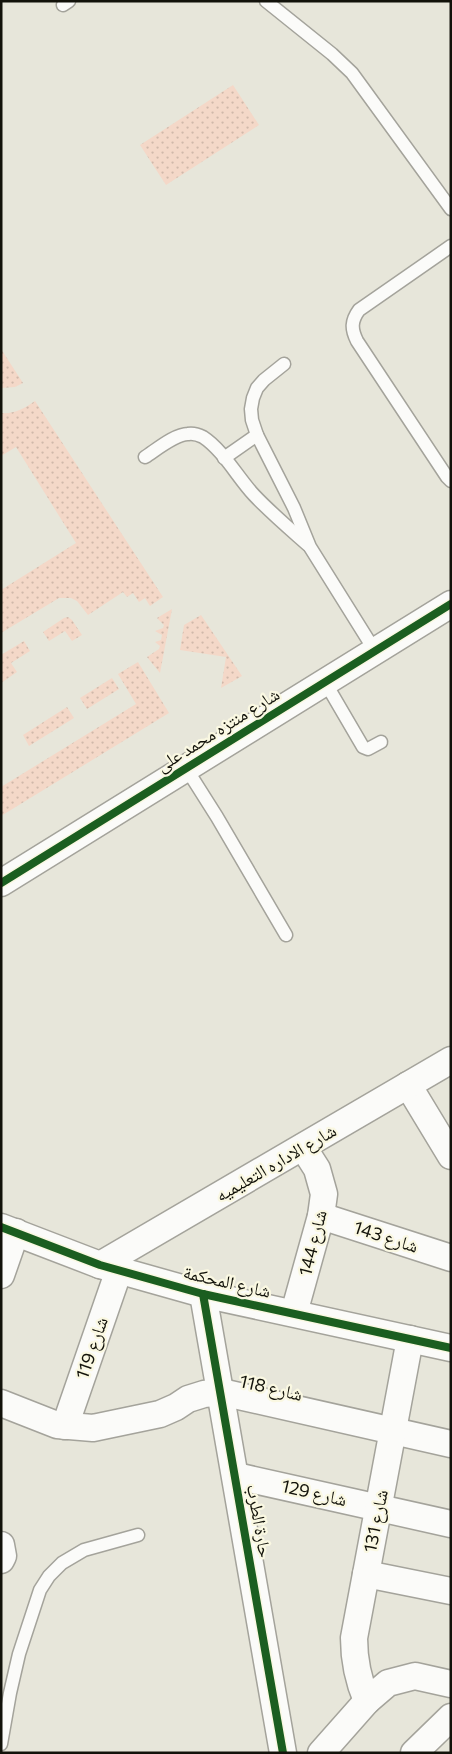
<svg xmlns="http://www.w3.org/2000/svg" width="452" height="1754" font-family="Commissioner,'Noto Naskh Arabic',sans-serif">
  <style>
    .garden { fill: url(#garden-dots) }
    .lines { fill: none; stroke-linecap: round; stroke-linejoin: round }
    .lane-casing { stroke: #a4a39b; stroke-width: 15 }
    .street-casing { stroke: #a4a39b; stroke-width: 29 }
    .lane { stroke: #fbfbf9; stroke-width: 12 }
    .street { stroke: #fbfbf9; stroke-width: 26 }
    .cycleway-casing { stroke: #faf8e2; stroke-width: 11 }
    .cycleway { stroke: #1b5e20; stroke-width: 8 }
    .labels { text-anchor: middle; stroke-width: 4.5; stroke-linejoin: round; paint-order: stroke }
    .street-label { font-size: 18px; fill: #12120a; stroke: #faf8e2 }
  </style>
  <defs>
    <pattern id="garden-dots" width="8" height="8" patternUnits="userSpaceOnUse" patternTransform="scale(1.25)"><rect width="8" height="8" fill="#f4d8c8"/><path d="M2 2h.1M6 6h.1" fill="none" stroke="#d0b8aa" stroke-width="1.8" stroke-linecap="round"/></pattern>
  </defs>
  <rect width="100%" height="100%" fill="#e7e6da"/>
  <g class="garden">
    <polygon points="233,85 259,125 166,185 140,145"/>
    <polygon points="1,349 23,383 15,387 1,388"/>
    <path d="M35 401 163 597 150 606 145 598 139 602 133 593 127 597 123 592 88 615 77 601 71 598H59L1 633V590L76 543 16 447 1 456V413C14 414 24 409 35 401Z"/>
    <polygon points="172,609 160,673 147,657 159,649 160,646 155,642 161,640 162,635 155,631 163,628 164,625 157,618"/>
    <polygon points="201,615 242,676 221,688 226,657 180,650 184,625"/>
    <polygon points="68,617 72,620 82,635 72,641 65,631 49,641 43,632 64,618"/>
    <polygon points="24,641 30,651 11,663 17,672 1,683 1,655"/>
    <polygon points="138,662 169,713 1,816 1,787 136,704 118,674"/>
    <polygon points="112,678 119,689 87,709 80,698"/>
    <polygon points="67,707 74,718 29,746 23,735"/>
  </g>
  <g class="lines">
    <g class="lane-casing">
      <g id="lane">
        <polyline points="266,1 332,54 352,73 451,209"/>
        <polyline points="63,5 69,1"/>
        <path d="M451 246 359 310C351 321 351 329 357 341L447 477 451 481"/>
        <polyline points="284,364 264,380 257,388 253,398 251,409 252,420 257,435 294,508 310,547 375,651"/>
        <path d="M145 457C156 450 175 434 188 434 194 433 199 435 203 437 223 450 238 478 254 495 271 513 290 529 308 545"/>
        <polyline points="224,458 257,435"/>
        <polyline points="325,682 363,747 368,749 381,742"/>
        <polyline points="186,768 217,817 286,935"/>
        <polyline points="1,1744 10,1693 19,1654 40,1590 49,1576 62,1563 84,1550 138,1535"/>
      </g>
    </g>
    <g class="street-casing">
      <g id="street">
        <polyline points="1,883 451,604"/>
        <polyline points="408,1085 451,1156"/>
        <polyline points="321,1216 451,1258"/>
        <polyline points="1,1227 100,1265 203,1294 451,1348"/>
        <polyline points="100,1265 451,1060"/>
        <polyline points="1,1275 16,1232"/>
        <polyline points="203,1294 283,1753"/>
        <polyline points="294,1313 321,1216 324,1194 317,1169 303,1147"/>
        <polyline points="1,1403 57,1425 93,1428 160,1414 176,1407 188,1399 204,1394 221,1392 451,1444"/>
        <polyline points="65,1426 119,1270"/>
        <polyline points="236,1476 451,1524"/>
        <polyline points="1,1545 3,1556 1,1560"/>
        <polyline points="366,1574 451,1591"/>
        <path d="M367 1701C358 1680 354 1661 354 1638L410 1339"/>
        <polyline points="321,1753 367,1701 388,1683 415,1676 451,1684"/>
        <polyline points="414,1753 451,1717"/>
      </g>
    </g>
    <use href="#lane" class="lane"/>
    <use href="#street" class="street"/>
    <g class="cycleway-casing">
      <g id="cycleway">
        <polyline points="1,883 451,604"/>
        <polyline points="1,1227 100,1265 203,1294 451,1348"/>
        <polyline points="203,1294 283,1753"/>
      </g>
    </g>
    <use href="#cycleway" class="cycleway"/>
  </g>
  <g class="labels">
    <g class="street-label">
      <text transform="translate(218 730) rotate(-32)" y="6">شارع منتزه محمد على</text>
      <text transform="translate(276 1163) rotate(-30)" y="6">شارع الاداره التعليميه</text>
      <text transform="translate(386 1237) rotate(18)" y="6">شارع 143</text>
      <text transform="translate(313 1243) rotate(-76)" y="6">شارع 144</text>
      <text transform="translate(227 1282) rotate(13)" y="6">شارع المحكمة</text>
      <text transform="translate(92 1348) rotate(-71)" y="6">شارع 119</text>
      <text transform="translate(271 1388) rotate(13)" y="6">شارع 118</text>
      <text transform="translate(314 1493) rotate(13)" y="6">شارع 129</text>
      <text transform="translate(259 1521) rotate(80)" y="6">حارة الطرب</text>
      <text transform="translate(376 1521) rotate(-79)" y="6">شارع 131</text>
    </g>
  </g>
  <rect width="452" height="1754" fill="none" stroke="#12120a" stroke-width="5"/>
</svg>
